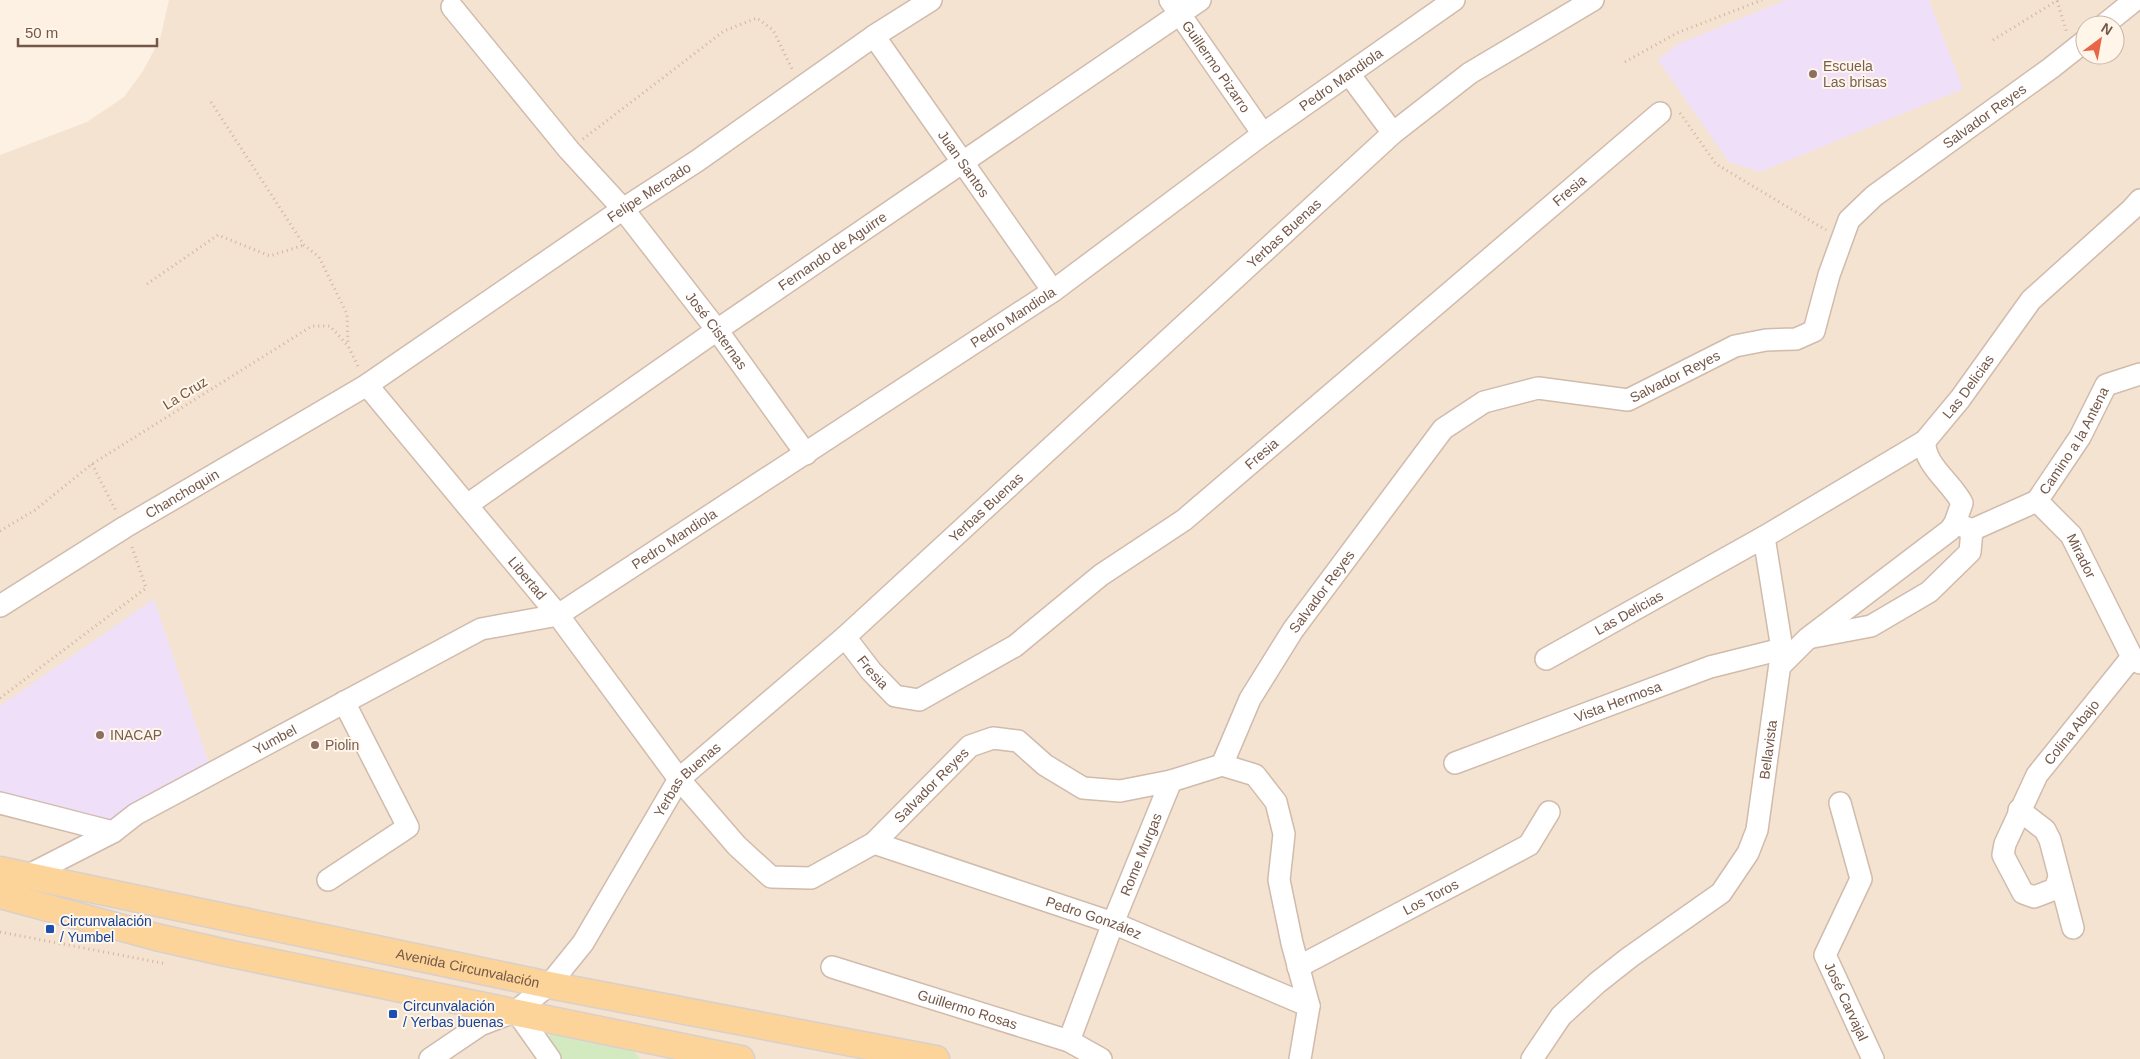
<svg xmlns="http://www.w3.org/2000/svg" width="2140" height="1059" font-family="Helvetica,sans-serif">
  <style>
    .residential { fill: #f4e3d1; fill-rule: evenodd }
    .education { fill: #efdff9 }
    .green { fill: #d3eac1 }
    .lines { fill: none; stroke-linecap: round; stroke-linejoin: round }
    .minor-casing { stroke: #d0bbac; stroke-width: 24 }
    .major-casing { stroke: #d8d0cc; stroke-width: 29 }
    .path { stroke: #d7b29d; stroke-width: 3; stroke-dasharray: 1 4; stroke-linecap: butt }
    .minor { stroke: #fff; stroke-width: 21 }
    .major { stroke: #fcd49a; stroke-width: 26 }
    .education-dot { fill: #8d6e63; stroke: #fff6e9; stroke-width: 2 }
    .transit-dot { fill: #1a4fb4; stroke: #fff6e9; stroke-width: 2 }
    .labels { text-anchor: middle; stroke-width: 4; stroke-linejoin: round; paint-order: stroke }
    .education-label { font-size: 14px; fill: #785e54; stroke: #fff6e9; text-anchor: start }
    .street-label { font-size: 14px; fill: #745748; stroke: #fff6e9 }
    .transit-label { font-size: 14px; fill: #164399; stroke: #fff6e9; text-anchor: start }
  </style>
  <rect width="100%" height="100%" fill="#fcf1e2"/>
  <path class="residential" d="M169 0H2140V1059H0V155L87 122 124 97 143 71 160 39ZM2085 25H2115V55H2085Z"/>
  <g class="education">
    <polygon points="1786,0 1929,0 1963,89 1760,172 1729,162 1658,60 1678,44"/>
    <polygon points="154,599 209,764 110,823 0,795 0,706"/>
  </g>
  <polygon class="green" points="554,1028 627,1042 640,1059 558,1059 546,1042"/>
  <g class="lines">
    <g class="minor-casing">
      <g id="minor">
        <path id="s1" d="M1170 0 1263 134"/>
        <path id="s2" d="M452 7 569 150 623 209 717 330 806 454"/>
        <polyline points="2104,25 2135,0"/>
        <path id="s3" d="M874 36 1053 291"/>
        <polyline points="1349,74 1393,133"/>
        <path id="s4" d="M367 385 558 615 679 779 737 846 771 877 811 878 874 843 970 746 993 738 1018 741 1045 765 1083 788 1120 791 1171 781 1222 765 1255 775 1276 802 1284 834 1279 880 1292 943 1309 1006 1300 1059"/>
        <path id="s5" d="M2037 501 2080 437 2106 385 2140 374"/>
        <path id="s6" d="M467 505 717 330 1200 0"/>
        <path id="s7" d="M1955 523 1972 530 2037 501 2071 535 2132 657 2140 663"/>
        <path id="s8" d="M0 606 125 527 367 385 623 209 697 161 874 36 931 0"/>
        <path id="s9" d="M845 637 871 671 895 696 919 700 1015 646 1101 575 1184 520 1660 113"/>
        <polyline points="1813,637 1871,626 1929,592 1970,552 1972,530"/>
        <path id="s10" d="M1546 659 1764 537"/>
        <path d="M1780 666 1808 638 1950 530 1955 523 1962 503C1952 483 1923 464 1925 441"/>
        <path id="s11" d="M1455 763 1710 667 1782 649"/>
        <path id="s12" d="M1222 765 1250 699 1293 630 1443 429 1484 402 1538 388 1628 400 1735 346 1766 340 1796 339 1814 331 1829 275 1849 220 1874 196 2051 68 2085 41"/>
        <polyline points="0,803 113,832"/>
        <path id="s13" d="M1840 803 1861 879 1825 955 1873 1059"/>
        <polyline points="2019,810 2045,830 2050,840 2073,928"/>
        <path id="s14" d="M874 843 1113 923 1309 1006"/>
        <path id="s15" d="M2059 877 2055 889 2034 897 2023 893 2003 855 2005 844 2037 775 2132 657"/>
        <path id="s16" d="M21 879 113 832 136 814 481 629 558 615 1053 291 1263 134 1454 0"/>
        <polyline points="328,880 408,827 344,702"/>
        <path id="s17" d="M832 967 1069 1041 1101 1059"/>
        <path id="s18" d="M1298 967 1529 845 1549 812"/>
        <polyline points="516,1011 550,1059"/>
        <path id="s19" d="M1069 1041 1113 923 1171 781"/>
        <path id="s20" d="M430 1059 480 1025 516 1011 549 985 583 943 679 779 845 637 1393 133 1470 73 1593 0"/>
        <path id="s21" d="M1532 1059 1561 1016 1597 983 1630 957 1721 893 1748 853 1757 830 1782 649 1764 537 1925 441 1960 399 2031 300 2131 210 2140 200"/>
      </g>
    </g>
    <g class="major-casing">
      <g id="major">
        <path id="s22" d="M0 870 549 985 936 1059"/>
        <polyline points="0,895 156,937 222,952 741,1059"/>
      </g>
    </g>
    <g class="path">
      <polyline points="2057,1 2067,33"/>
      <polyline points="1993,40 2058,0"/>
      <polyline points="1625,62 1677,33 1762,0"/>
      <polyline points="211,102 304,245 319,257 347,314 348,345"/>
      <polyline points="1680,113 1716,164 1826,230"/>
      <polyline points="583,139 724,31 757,18 773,30 793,71"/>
      <polyline points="147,284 218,235 270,256 304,245"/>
      <polyline points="92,464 116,511"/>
      <polyline points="0,531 35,510 92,464 312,326 330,326 348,346 359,368"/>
      <polyline points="0,698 146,588 131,544"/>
      <polyline points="0,932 167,964"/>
    </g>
    <use href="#minor" class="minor"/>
    <use href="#major" class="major"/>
  </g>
  <g class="education-dot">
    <circle cx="1813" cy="74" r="5"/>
    <circle cx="100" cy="735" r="5"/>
    <circle cx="315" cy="745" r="5"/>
  </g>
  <g class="transit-dot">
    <rect x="45" y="924" width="10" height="10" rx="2.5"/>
    <rect x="388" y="1009" width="10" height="10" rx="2.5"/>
  </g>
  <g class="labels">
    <g class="education-label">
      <text x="1823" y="71">Escuela<tspan x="1823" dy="16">Las brisas</tspan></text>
      <text x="110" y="740">INACAP</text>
      <text x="325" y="750">Piolin</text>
    </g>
    <g class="street-label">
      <text dy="5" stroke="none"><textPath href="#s1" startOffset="81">Guillermo Pizarro</textPath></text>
      <text dy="5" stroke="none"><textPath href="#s16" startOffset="1551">Pedro Mandiola</textPath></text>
      <text dy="5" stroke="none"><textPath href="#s12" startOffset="1088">Salvador Reyes</textPath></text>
      <text dy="5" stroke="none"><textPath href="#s3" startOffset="156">Juan Santos</textPath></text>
      <text dy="5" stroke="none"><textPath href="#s9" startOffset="930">Fresia</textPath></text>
      <text dy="5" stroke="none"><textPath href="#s8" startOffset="770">Felipe Mercado</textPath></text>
      <text dy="5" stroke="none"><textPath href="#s20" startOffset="1200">Yerbas Buenas</textPath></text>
      <text dy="5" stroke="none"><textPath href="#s6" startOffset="445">Fernando de Aguirre</textPath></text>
      <text dy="5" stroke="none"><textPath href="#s16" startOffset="1146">Pedro Mandiola</textPath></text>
      <text dy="5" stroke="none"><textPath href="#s2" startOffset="418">José Cisternas</textPath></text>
      <text dy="5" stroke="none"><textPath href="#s12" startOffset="652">Salvador Reyes</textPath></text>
      <text dy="5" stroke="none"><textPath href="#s21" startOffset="880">Las Delicias</textPath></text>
      <text transform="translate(185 393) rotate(-32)" y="5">La Cruz</text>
      <text dy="5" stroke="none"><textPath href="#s5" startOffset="71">Camino a la Antena</textPath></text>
      <text dy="5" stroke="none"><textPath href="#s9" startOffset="525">Fresia</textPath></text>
      <text dy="5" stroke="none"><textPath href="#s8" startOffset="214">Chanchoquin</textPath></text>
      <text dy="5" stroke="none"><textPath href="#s20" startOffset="795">Yerbas Buenas</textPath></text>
      <text dy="5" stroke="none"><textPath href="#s16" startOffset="741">Pedro Mandiola</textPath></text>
      <text dy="5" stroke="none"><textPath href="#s7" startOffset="161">Mirador</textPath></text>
      <text dy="5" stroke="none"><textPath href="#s4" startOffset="251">Libertad</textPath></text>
      <text dy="5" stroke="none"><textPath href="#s12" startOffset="201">Salvador Reyes</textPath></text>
      <text dy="5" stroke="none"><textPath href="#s10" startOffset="95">Las Delicias</textPath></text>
      <text dy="5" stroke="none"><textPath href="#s9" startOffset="45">Fresia</textPath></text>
      <text dy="5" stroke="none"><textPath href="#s11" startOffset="174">Vista Hermosa</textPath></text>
      <text dy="5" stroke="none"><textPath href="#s15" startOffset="232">Colina Abajo</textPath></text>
      <text dy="5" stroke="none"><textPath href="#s16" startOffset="290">Yumbel</textPath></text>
      <text dy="5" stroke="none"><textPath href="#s21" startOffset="408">Bellavista</textPath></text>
      <text dy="5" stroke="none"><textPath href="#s20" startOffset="390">Yerbas Buenas</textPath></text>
      <text dy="5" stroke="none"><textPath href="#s4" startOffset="831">Salvador Reyes</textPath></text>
      <text dy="5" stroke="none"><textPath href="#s19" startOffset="200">Rome Murgas</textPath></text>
      <text dy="5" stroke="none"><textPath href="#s18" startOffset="150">Los Toros</textPath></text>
      <text dy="5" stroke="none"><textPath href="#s14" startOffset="232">Pedro González</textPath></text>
      <text dy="5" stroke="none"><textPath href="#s22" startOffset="478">Avenida Circunvalación</textPath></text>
      <text dy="5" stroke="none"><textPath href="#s13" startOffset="214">José Carvajal</textPath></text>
      <text dy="5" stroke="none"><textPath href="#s17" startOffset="142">Guillermo Rosas</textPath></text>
    </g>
    <g class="transit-label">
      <text x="60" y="926">Circunvalación<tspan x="60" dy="16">/ Yumbel</tspan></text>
      <text x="403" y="1011">Circunvalación<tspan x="403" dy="16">/ Yerbas buenas</tspan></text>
    </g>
  </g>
  <g transform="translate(2100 40) rotate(32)"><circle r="24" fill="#fff6e9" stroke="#c7b6a9"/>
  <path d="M0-4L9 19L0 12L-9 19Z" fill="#e86546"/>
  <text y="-8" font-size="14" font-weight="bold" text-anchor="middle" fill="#745748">N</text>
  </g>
  <path d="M18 38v8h139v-8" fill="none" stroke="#745748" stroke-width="2.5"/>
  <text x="25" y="38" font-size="15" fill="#745748" stroke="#fff6e9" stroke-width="4" paint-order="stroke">50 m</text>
</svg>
